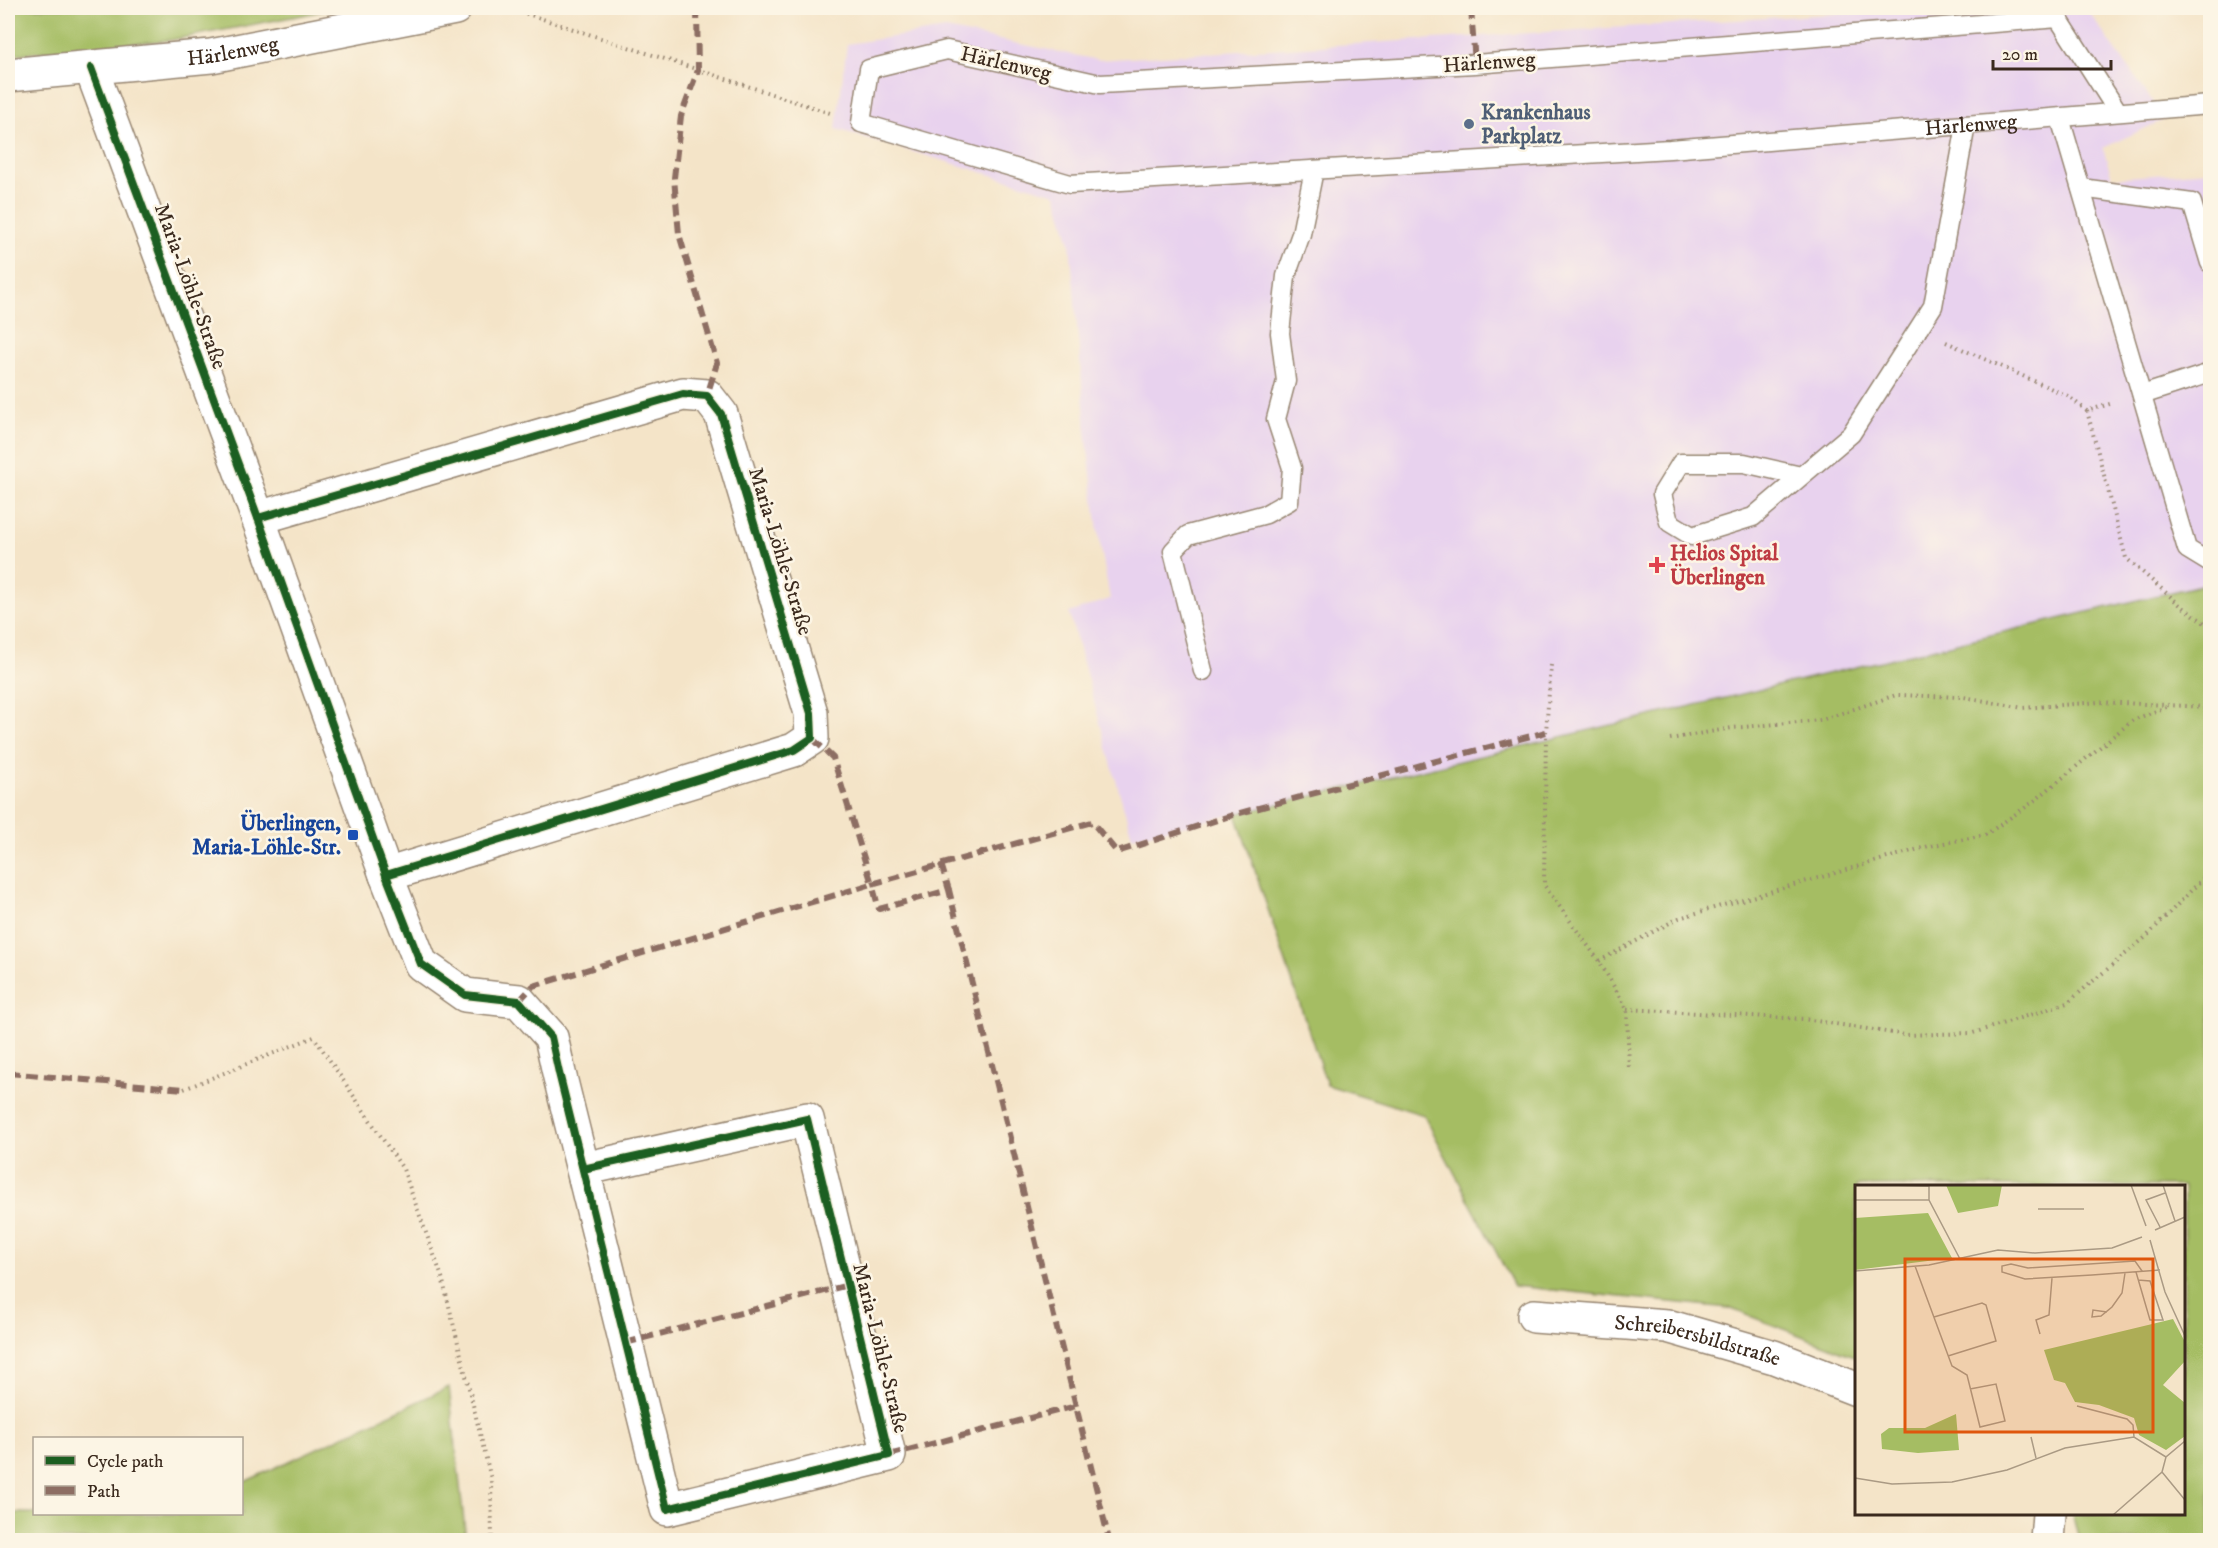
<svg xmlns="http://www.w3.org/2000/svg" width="2218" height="1548" font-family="'IM FELL DW Pica',serif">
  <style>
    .built { fill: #e8d2ee }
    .green { fill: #a5bd63; stroke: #707440; stroke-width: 1.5 }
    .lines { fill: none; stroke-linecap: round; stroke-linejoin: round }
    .service-casing { stroke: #988773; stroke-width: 21 }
    .minor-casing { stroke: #988773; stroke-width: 36 }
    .path { stroke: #988773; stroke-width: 4; stroke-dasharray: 1.5 4.5; stroke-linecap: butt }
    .service { stroke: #fff; stroke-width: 18 }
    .minor { stroke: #fff; stroke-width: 33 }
    .quiet { stroke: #8d6e63; stroke-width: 6; stroke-dasharray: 12 6; stroke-linecap: butt }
    .cycleway-casing { stroke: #fcf5e5; stroke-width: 11 }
    .cycleway { stroke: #1b5e20; stroke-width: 8 }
    .service-dot { fill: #5c6f8a; stroke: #fcf5e5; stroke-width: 2 }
    .health-dot { fill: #e0444e; stroke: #fcf5e5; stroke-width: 2 }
    .transit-dot { fill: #1a4fb4; stroke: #fcf5e5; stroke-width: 2 }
    .labels { text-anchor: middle; stroke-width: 5; stroke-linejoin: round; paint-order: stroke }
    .street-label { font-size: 21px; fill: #3b2a1e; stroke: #fcf5e5 }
    .service-label { font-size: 21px; font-weight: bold; fill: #4e5e75; stroke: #fcf5e5; text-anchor: start }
    .health-label { font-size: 21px; font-weight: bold; fill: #be3a42; stroke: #fcf5e5; text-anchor: start }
    .transit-label { font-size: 21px; font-weight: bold; fill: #164399; stroke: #fcf5e5; text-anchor: end }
    .inset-road { fill: none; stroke: #aa9a84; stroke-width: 1.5 }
    .view { fill: #df570d; fill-opacity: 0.15; stroke: #df570d; stroke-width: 3 }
    .inset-edge { fill: none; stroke: #3b2a1e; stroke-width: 3 }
  </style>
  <rect width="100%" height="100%" fill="#fcf5e5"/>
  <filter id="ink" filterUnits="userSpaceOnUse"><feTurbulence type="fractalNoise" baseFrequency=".0167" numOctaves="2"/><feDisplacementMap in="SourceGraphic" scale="12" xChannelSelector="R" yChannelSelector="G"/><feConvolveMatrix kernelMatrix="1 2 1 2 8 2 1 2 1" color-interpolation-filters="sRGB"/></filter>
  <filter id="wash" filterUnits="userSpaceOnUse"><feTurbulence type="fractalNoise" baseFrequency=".008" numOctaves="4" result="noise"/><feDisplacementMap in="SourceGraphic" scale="24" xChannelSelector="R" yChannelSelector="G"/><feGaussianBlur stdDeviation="1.35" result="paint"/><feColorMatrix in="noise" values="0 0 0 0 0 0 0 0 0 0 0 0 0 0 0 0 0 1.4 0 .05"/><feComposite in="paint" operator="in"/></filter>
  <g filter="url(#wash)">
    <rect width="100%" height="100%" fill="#f4e4c8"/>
    <polygon class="built" points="1929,8 2086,8 2165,119 2103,148 2112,178 2210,171 2210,909 1424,1115 1327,1085 1236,814 1132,837 1069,613 1110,599 1098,531 1087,442 1070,243 1056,194 836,129 847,44 946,29 1098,60"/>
    <g class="green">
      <polygon points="8,8 340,8 171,40 8,55"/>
      <polygon points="2210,583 2210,1540 2079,1540 2072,1514 2184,1514 2184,1186 1856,1186 1856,1357 1729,1308 1514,1286 1424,1115 1327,1085 1236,814"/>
      <polygon points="449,1387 466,1540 8,1540 8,1513 242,1514 242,1483"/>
    </g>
  </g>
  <g filter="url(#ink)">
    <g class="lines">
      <g class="service-casing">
        <g id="service">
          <path id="s1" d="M2118 112 2058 18 1475 64 1100 84 947 50 869 69 861 123 1070 184 1670 149 2210 105"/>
          <polyline points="2060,118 2187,549 2210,563"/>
          <polyline points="2081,188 2192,203 2210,263"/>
          <polyline points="2142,395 2210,373"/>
          <polyline points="1801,476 1744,463 1681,463 1662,494 1669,522 1692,536 1753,517 1851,434 1933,306 1966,125"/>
          <polyline points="1203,671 1173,551 1188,535 1266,514 1289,501 1292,468 1276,419 1286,381 1280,333 1286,276 1301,234 1314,170"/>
        </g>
      </g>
      <g class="minor-casing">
        <g id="minor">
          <polyline points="91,68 258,518 386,875 421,964 465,995 519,1001 551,1037 559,1073 667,1509 889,1455 807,1119 583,1169"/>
          <path id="s2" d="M8 75 211 56 455 8"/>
          <polyline points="258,518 683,394 707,396 721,414 811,713 812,738 794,750 386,875"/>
          <path id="s3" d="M1534 1316 1667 1326 1774 1357 1856 1389"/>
          <polyline points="2047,1540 2049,1514"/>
        </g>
      </g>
      <g class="path">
        <polyline points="509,8 833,114"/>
        <polyline points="1946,342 2068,396 2087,411 2113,403"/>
        <polyline points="2087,411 2126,558 2179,604 2210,627"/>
        <polyline points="1551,665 1546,732 1544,885 1599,961 1627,1009 1629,1070"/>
        <polyline points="1670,739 1732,728 1821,720 1896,695 1964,697 2023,708 2099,702 2210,707"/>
        <polyline points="1599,961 1679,918 1929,846 1985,835 2033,802 2133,720 2169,706"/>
        <polyline points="1627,1009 1804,1019 1905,1035 1973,1033 2067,1003 2147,936 2210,871"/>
        <polyline points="184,1089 314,1037 403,1169 442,1277 491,1479 492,1540"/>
      </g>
      <use href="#service" class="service"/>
      <use href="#minor" class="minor"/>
      <g class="quiet">
        <polyline points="697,8 698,70 681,116 674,178 679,234 717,363 707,396"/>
        <polyline points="1471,8 1475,64"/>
        <polyline points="941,864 949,890"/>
        <polyline points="519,1001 533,986 872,884 833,758 812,738"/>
        <polyline points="8,1073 184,1089"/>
        <polyline points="625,1343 848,1285"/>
        <polyline points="1076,1406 949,890 879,909 872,884 1092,822 1117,852 1236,814 1546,732"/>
        <polyline points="889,1455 1076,1406 1109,1540"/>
      </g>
      <g class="cycleway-casing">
        <g id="cycleway">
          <polyline points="91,68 258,518 386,875 421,964 465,995 519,1001 551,1037 559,1073 667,1509 889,1455 807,1119 583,1169"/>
          <polyline points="258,518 683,394 707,396 721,414 811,713 812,738 794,750 386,875"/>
        </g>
      </g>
      <use href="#cycleway" class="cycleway"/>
    </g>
  </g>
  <circle class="service-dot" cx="1469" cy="124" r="6"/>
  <path class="health-dot" d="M1654 556h6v6h6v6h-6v6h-6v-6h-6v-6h6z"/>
  <rect class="transit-dot" x="347" y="829" width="12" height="12" rx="3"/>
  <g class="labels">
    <g class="street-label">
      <text dy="7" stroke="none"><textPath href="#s2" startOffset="226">Härlenweg</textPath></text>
      <text transform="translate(1489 62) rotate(-4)" y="7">Härlenweg</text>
      <text transform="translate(1006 63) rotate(13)" y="7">Härlenweg</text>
      <text dy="7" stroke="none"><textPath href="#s1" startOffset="2484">Härlenweg</textPath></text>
      <text transform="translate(191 286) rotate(70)" y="7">Maria-Löhle-Straße</text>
      <text transform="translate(781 551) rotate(73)" y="7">Maria-Löhle-Straße</text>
      <text dy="7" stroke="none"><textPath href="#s3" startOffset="166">Schreibersbildstraße</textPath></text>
      <text transform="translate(881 1348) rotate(76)" y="7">Maria-Löhle-Straße</text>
    </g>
    <g class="service-label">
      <text x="1481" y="119">Krankenhaus<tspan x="1481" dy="24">Parkplatz</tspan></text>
    </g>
    <g class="health-label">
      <text x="1670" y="560">Helios Spital<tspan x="1670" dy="24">Überlingen</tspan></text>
    </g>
    <g class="transit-label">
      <text x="341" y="830">Überlingen,<tspan x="341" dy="24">Maria-Löhle-Str.</tspan></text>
    </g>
  </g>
  <g transform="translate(1855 1185)">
    <rect width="330" height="330" fill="#f4e4c8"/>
    <path d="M91 0H147L143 21 103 28ZM73 28 97 73 0 85V33ZM318 134 330 157V176L308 200 330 218V251L311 265 284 250 279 233 244 220 220 217 210 198 199 195 189 165ZM101 229 104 265 63 268 27 264 26 249 34 243H70Z" fill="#a5bd63"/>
    <path class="inset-road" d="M32 0 74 1M74 0V15L105 74M276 0 291 41M308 0 320 36M0 15H74M183 24H229M305 42 291 15 310 8M300 45 330 32M295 55 310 107 330 151M60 81 97 181 112 190 125 242 150 236 141 199 115 204M0 86 74 80 143 65 180 68 257 63 287 52M287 86 280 76 173 83 156 79 147 81V87L170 94 237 90 305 85M281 87 295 135H308L295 96 283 95M252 127 238 125 237 132 246 131 257 122 267 108 270 88M79 132 127 118 131 120 141 156 93 171M185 149 181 135 194 130 197 93M222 221 272 234 278 240 279 252M176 252 181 273M307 287 330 315M0 293 37 299 97 297 152 285 210 263 279 252 311 272M258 330 307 287 311 272 330 256"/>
    <path class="view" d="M50 74H298V247H50Z"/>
    <rect width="330" height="330" class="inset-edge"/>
  </g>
  <rect width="2218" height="1548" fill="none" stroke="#fcf5e5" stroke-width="30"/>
  <rect x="33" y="1437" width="210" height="78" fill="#fcf5e5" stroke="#afa495" stroke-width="1.5"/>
  <rect x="45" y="1456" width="30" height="9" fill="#1b5e20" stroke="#afa495" stroke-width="1.5"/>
  <text x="87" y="1467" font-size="18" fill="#3b2a1e">Cycle path</text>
  <rect x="45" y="1486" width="30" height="9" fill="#8d6e63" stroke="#afa495" stroke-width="1.5"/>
  <text x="87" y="1497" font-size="18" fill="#3b2a1e">Path</text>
  <path d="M1993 60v9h118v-9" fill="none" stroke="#3b2a1e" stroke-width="3"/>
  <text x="2002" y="60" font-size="18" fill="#3b2a1e" stroke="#fcf5e5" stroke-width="4.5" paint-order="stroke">20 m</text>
</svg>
